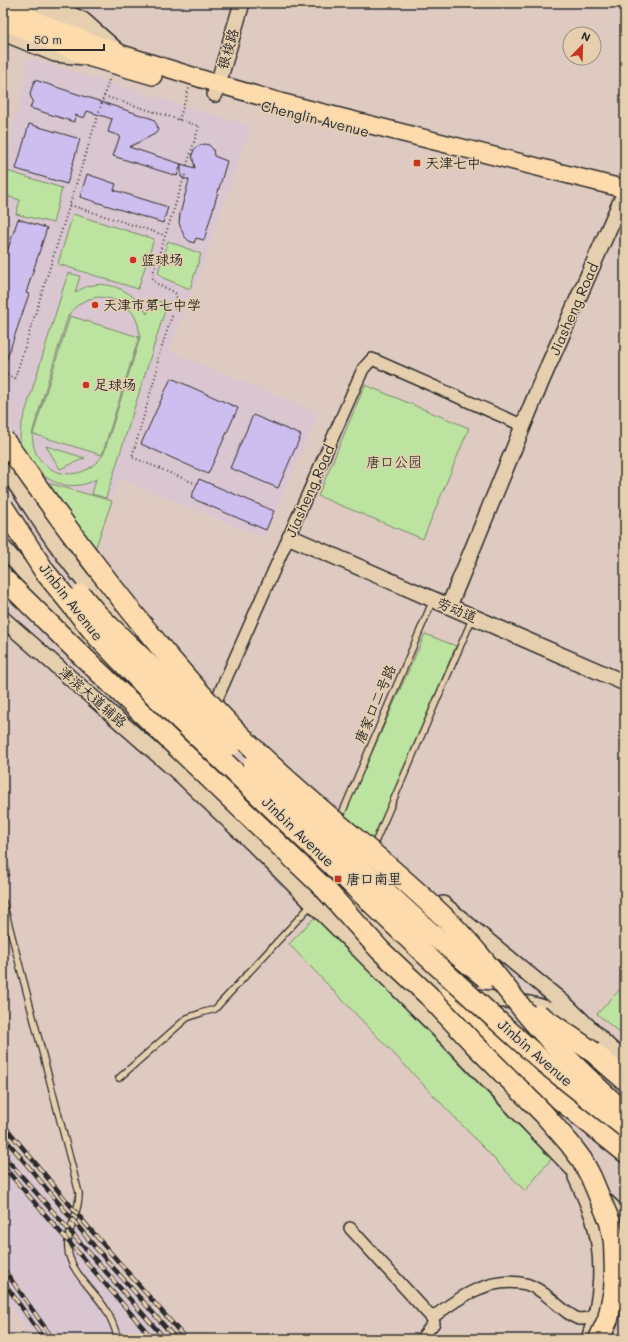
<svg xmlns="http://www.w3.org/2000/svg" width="628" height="1342" font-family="Mali,'LXGW WenKai TC',sans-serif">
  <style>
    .built { fill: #dac6d0 }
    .green { fill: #bce4a0; stroke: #748866; fill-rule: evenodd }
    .building { fill: #cebeef; stroke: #2b2b2b }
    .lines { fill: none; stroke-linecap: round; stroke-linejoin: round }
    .lane-casing { stroke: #2b2b2b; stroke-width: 8 }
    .street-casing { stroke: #2b2b2b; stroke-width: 14 }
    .secondary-casing { stroke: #2b2b2b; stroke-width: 18 }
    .primary-casing { stroke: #2b2b2b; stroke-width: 20 }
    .highway-casing { stroke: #2b2b2b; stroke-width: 23 }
    .path { stroke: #2b2b2b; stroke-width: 2; stroke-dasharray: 1 3; stroke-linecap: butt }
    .lane { stroke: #e6cfaf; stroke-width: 5.5 }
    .street { stroke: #e6cfaf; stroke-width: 11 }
    .secondary { stroke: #e6cfaf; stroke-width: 15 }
    .primary { stroke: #fedbac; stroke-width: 17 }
    .highway { stroke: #fedbac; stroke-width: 20 }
    .rail-casing { stroke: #2b2b2b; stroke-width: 4.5 }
    .rail { stroke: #e6cfaf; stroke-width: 3; stroke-dasharray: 9; stroke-linecap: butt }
    .highway-bridge-casing { stroke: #2b2b2b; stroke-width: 23; stroke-linecap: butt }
    .highway-bridge { stroke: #fedbac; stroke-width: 20 }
    .poi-dot { fill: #c8321e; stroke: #e6cfaf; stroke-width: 1.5 }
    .labels { text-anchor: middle; stroke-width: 3; stroke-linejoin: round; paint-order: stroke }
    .street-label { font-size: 14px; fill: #2b2b2b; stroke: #e6cfaf }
    .poi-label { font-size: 14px; fill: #2b2b2b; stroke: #e6cfaf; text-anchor: start }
    .park-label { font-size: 14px; fill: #3a3e37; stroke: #e6cfaf }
  </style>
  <rect width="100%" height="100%" fill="#dfcac2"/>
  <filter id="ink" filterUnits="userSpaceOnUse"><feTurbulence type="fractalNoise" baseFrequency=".025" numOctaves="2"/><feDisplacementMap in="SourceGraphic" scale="8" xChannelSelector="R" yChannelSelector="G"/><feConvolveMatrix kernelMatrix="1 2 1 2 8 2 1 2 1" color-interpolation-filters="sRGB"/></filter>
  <g filter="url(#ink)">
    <g class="built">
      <polygon points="29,58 251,126 205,259 170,351 319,413 264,538 120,479 93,555 3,429 3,173"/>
      <polygon points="3,1143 172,1339 34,1339 3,1296"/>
    </g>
    <g class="green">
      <polygon points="7,171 62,188 53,223 16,214 20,200 3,195 3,188"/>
      <polygon points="73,214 154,239 138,289 58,264"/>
      <polygon points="168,241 201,254 190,289 163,278 158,272"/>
      <path d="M68 273 80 276 75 293C100 274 134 289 147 314L152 299 167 304 106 498 92 494 96 479C69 496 35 478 23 451 19 443 20 435 21 426ZM98 297C124 298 139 312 140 338L104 453C81 491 27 473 33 430L68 316C76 304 85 299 98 297Z"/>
      <polygon points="70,316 139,337 102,455 33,434"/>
      <polygon points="365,385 469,428 423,539 318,496"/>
      <polygon points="46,446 85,458 60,469"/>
      <polygon points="41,481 112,501 93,555"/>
      <polygon points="425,634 456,646 373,840 344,815"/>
      <polygon points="316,916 551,1159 525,1191 289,944"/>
      <polygon points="625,984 625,1037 597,1014"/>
    </g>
    <g class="building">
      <polygon points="35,80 153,119 157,125 158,130 155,134 129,147 181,164 177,176 113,156 120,136 108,132 112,119 87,111 84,118 75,115 74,122 30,108 33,100 31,98 30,93"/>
      <polygon points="29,124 80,139 67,184 16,169"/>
      <polygon points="205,144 209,145 213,149 214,156 227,161 204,240 196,238 194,243 189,241 184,236 179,223 180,214 189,180 181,177 181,164 195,168 192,155 194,150 196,147"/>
      <polygon points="87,174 116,184 114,190 168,207 163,223 80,197"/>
      <polygon points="18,219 47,228 26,293 29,294 4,367 3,367 3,264"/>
      <polygon points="171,378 238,408 208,474 141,444"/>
      <polygon points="253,415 301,435 278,488 230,468"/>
      <polygon points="199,479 274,511 266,530 191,498"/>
    </g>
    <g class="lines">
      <g class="lane-casing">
        <g id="lane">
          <polyline points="340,818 433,600"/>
          <polyline points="373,847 473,617"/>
          <path d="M3 902 79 1193C80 1213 66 1230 68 1249 69 1270 94 1291 105 1308 111 1318 115 1328 118 1339"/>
          <polyline points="119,1078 187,1018 201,1013 215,1009 312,904"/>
        </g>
      </g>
      <g class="street-casing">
        <g id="street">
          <polyline points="212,710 363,369 372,359 524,426"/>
          <polyline points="350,1228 432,1318 434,1323 421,1339"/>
          <path d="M432 1318C459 1297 490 1276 526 1284 536 1287 545 1294 552 1300 559 1306 572 1318 580 1319 583 1319 587 1318 590 1318L597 1309"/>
        </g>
      </g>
      <g class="secondary-casing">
        <g id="secondary">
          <polyline points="21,3 79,30"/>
          <polyline points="46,3 83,20 119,52"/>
          <polyline points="3,33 55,54 84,57"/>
          <polyline points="215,94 242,3"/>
          <path d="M3 465C33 510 62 557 98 598 117 619 138 638 160 657"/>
          <polyline points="290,537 625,683"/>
          <polyline points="3,547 79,638 122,681"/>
          <polyline points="449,606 542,380 625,192"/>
          <polyline points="3,619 182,776 251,842 443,1034 572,1168 625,1220"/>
          <path d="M335 887C361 912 387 938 415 962 429 974 442 987 460 994 471 997 485 998 496 999 524 1002 554 1007 577 1024"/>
          <polyline points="443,904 566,1005 610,1048"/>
          <polyline points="603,1043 625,1059"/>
          <path d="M576 1177C582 1190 588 1203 593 1217 605 1256 603 1301 589 1339"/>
        </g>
      </g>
      <g class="primary-casing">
        <g id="primary">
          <polyline points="3,6 56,29 122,54 218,84 280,102 625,189"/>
          <polyline points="3,21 91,58 153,76"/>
        </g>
      </g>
      <g class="highway-casing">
        <g id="highway">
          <polyline points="442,998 501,1052 625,1152"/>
          <polyline points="593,1052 625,1080"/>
        </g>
      </g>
      <g class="path">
        <polyline points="104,96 199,126 186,168"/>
        <polyline points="179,120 189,88"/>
        <path d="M185 175 152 276C155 288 168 286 176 294L177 301 158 358 157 370 132 457 194 483"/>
        <polyline points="70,205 164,235"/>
        <polyline points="3,374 15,378 110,77"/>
      </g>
      <use href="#lane" class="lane"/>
      <use href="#street" class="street"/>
      <use href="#secondary" class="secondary"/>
      <use href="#primary" class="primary"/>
      <use href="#highway" class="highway"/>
      <g class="rail-casing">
        <g id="rail">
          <polyline points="3,849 8,874"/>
          <polyline points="3,1124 89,1228 186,1339"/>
          <polyline points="3,1136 95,1247 176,1339"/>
          <polyline points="3,1155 165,1339"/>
          <polyline points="3,1166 153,1339"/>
          <polyline points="3,1268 53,1339"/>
          <polyline points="3,1281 44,1339"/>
        </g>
      </g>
      <use href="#rail" class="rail"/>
      <g class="highway-bridge-casing">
        <g id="highway-bridge">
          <path d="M3 439C33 480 62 522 93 562 143 627 194 691 253 748 314 808 385 859 446 919 477 949 503 985 530 1018 559 1052 592 1083 625 1113"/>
          <polyline points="3,507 45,572 97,636 148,689 428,957 489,1013 548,1066 625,1127"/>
          <polyline points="3,578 76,650 326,890 380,950 429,996 474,1044 543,1113 570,1144 582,1160 591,1177 610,1222 614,1242 615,1276 614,1290 608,1319 599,1339"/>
          <polyline points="81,595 97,614 231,745"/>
          <polyline points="253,765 333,843 432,934 486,978"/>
          <polyline points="539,1015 593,1052"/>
        </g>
      </g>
      <use href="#highway-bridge" class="highway-bridge"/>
    </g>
  </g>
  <g class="poi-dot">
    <rect x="413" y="159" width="8" height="8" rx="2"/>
    <circle cx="133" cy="260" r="4"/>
    <circle cx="95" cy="305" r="4"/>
    <circle cx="86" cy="385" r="4"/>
    <rect x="334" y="875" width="8" height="8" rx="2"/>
  </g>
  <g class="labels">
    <g class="street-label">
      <text transform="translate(228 49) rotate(-74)" y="5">银梭路</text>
      <text transform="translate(315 119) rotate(14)" y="5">Chenglin Avenue</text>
      <text transform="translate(574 309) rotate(-66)" y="5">Jiasheng Road</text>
      <text transform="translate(310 491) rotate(-66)" y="5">Jiasheng Road</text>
      <text transform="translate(71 602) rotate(52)" y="5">Jinbin Avenue</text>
      <text transform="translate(457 610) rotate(23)" y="5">劳动道</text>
      <text transform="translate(93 697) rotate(41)" y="5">津滨大道辅路</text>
      <text transform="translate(375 704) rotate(-67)" y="5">唐家口二号路</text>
      <text transform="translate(298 832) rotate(44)" y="5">Jinbin Avenue</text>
      <text transform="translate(535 1053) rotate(41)" y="5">Jinbin Avenue</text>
    </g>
    <g class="poi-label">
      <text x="425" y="168">天津七中</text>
      <text x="141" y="265">篮球场</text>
      <text x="103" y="310">天津市第七中学</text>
      <text x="94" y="390">足球场</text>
      <text x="346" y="884">唐口南里</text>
    </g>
    <g class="park-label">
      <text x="394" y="467">唐口公园</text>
    </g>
  </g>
  <rect width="628" height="1342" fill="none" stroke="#e6cfaf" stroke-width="16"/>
  <rect x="8" y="8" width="612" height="1326" fill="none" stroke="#2b2b2b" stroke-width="1.5" filter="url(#ink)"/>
  <g transform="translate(582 46) rotate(23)"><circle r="19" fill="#e6cfaf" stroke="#9b8d7a"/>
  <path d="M0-3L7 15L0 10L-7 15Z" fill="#c8321e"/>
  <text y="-6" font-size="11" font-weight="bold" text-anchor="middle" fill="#2b2b2b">N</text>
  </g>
  <path d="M28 44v6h76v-6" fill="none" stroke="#2b2b2b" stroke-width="2"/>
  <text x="34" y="44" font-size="12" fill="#2b2b2b" stroke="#e6cfaf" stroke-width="3" paint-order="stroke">50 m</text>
</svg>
